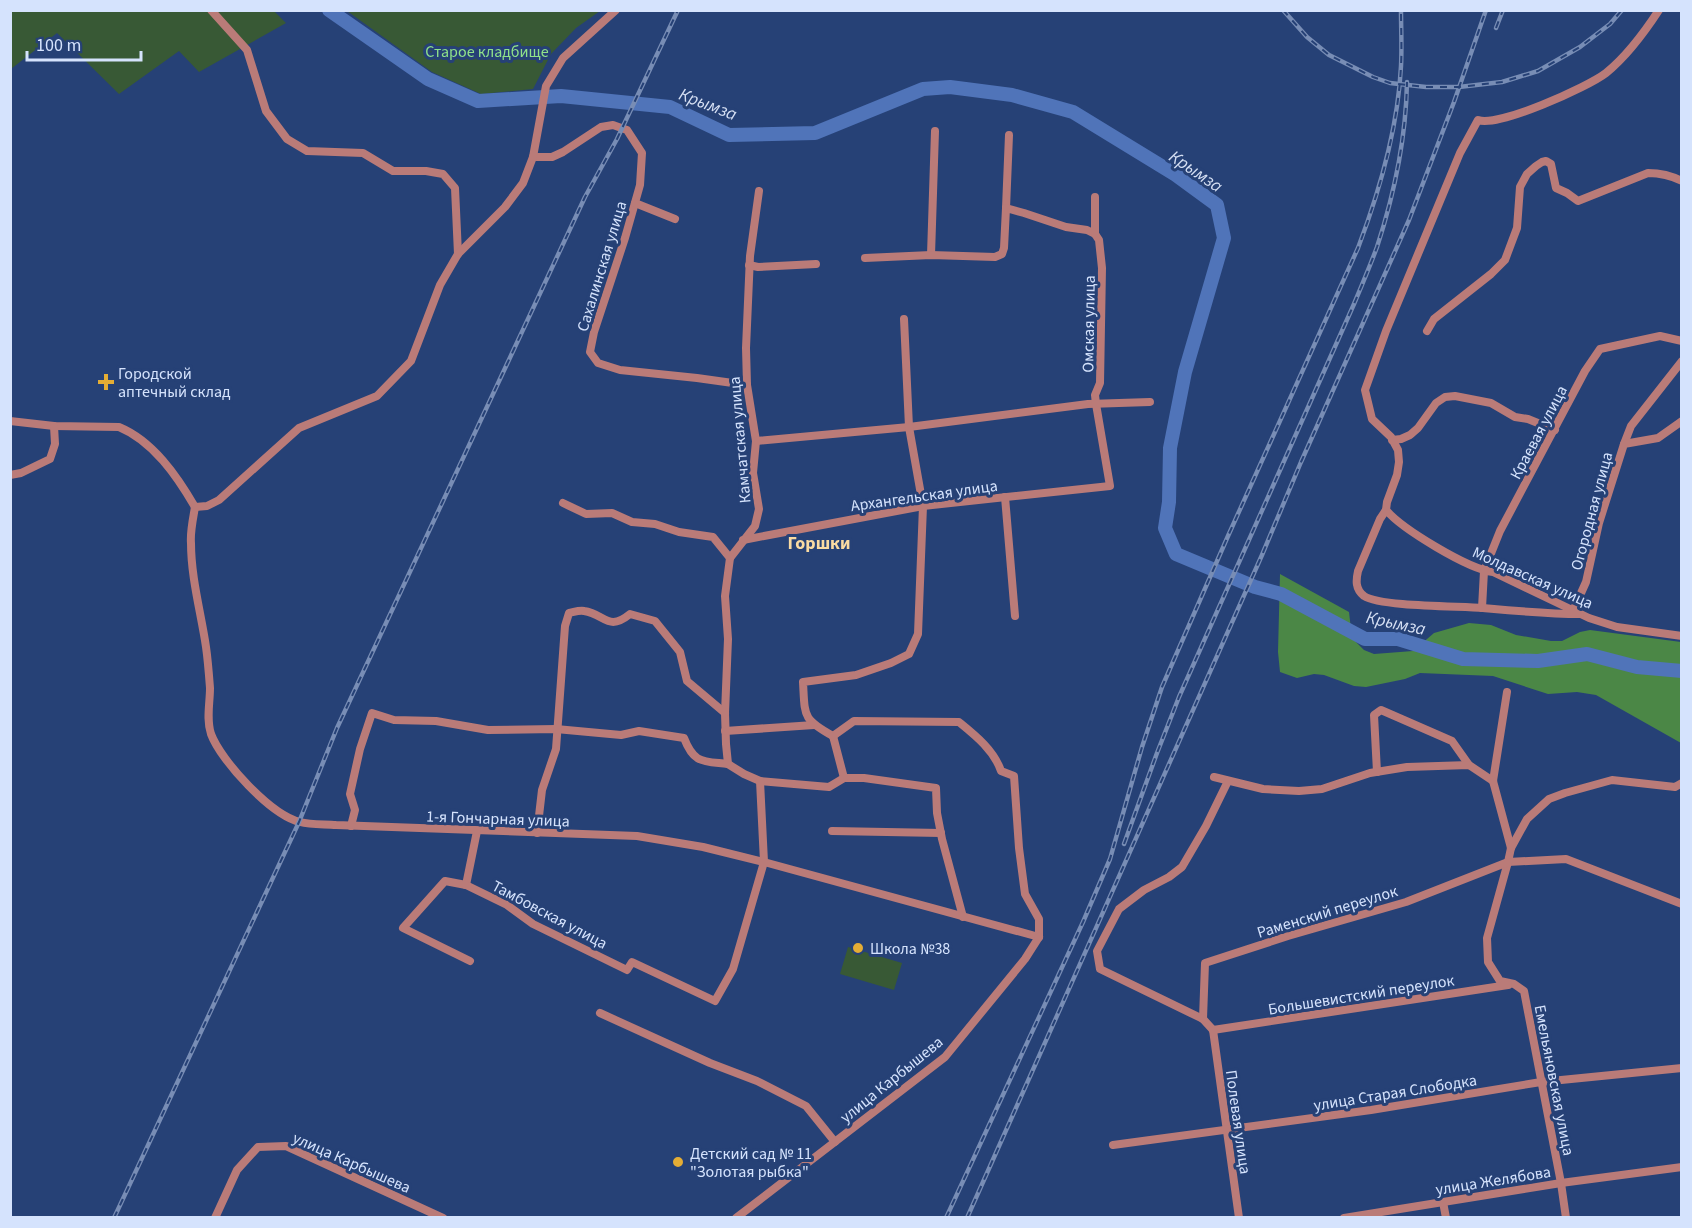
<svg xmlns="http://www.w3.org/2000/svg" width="1692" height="1228" font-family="'Source Sans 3',sans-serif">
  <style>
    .green { fill: #385935 }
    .forest { fill: #4b8746 }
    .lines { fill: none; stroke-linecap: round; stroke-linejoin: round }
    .river { stroke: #5074b9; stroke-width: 14 }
    .minor { stroke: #ba7b78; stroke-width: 8 }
    .rail-casing { stroke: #788db5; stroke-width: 4.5 }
    .rail { stroke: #264176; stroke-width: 2; stroke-dasharray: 7; stroke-linecap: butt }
    .poi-dot { fill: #e4ad35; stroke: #264176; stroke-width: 2 }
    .labels { text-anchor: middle; stroke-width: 6; stroke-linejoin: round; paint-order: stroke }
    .park-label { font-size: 16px; fill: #90e289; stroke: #264176 }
    .street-label { font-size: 16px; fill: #d5e3fd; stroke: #264176 }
    .poi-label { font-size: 16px; fill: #d5e3fd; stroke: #264176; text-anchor: start }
    .water-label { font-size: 18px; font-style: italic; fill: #d5dff3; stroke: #264176 }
    .neighbourhood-label { font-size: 18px; font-weight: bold; fill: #f9daa2; stroke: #264176 }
  </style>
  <rect width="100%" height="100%" fill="#264176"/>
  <g class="green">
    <polygon points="11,11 274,11 286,23 199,72 179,51 119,94 57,33 11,69"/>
    <polygon points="347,11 600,11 576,28 551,54 533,89 481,94 432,72"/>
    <polygon points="848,947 902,963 894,990 840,974"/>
  </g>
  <polygon class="forest" points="1280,574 1349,612 1352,638 1364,650 1374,654 1413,651 1434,633 1469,623 1491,625 1516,635 1551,641 1562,641 1580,632 1590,630 1681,642 1681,743 1596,695 1577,692 1548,694 1493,676 1420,673 1405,679 1366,687 1354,686 1324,675 1314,674 1297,678 1280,672 1278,652"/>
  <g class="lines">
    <polyline class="river" points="329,10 428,79 478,101 561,96 670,107 729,135 815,133 923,89 950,87 1012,95 1073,112 1176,175 1217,205 1224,238 1185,372 1170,448 1169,502 1165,528 1176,554 1255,587 1281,594 1365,639 1398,639 1463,659 1538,661 1587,654 1637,667 1682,671"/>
    <g class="minor">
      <polyline points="211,10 247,50 266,111 287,139 307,151 363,153 393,171 426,171 443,174 455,188 458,254"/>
      <polyline points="533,157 552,157 563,152 601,127 613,125 627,130 642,153 640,185 625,238 594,332 590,352 598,363 620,370 697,378 747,385"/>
      <polyline points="759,191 750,256 746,348 747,385 756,441 753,473 759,509 755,526 730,558 725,596 728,639 725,713 726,744 728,764 744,774 760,781 829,787 844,778 864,778 936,788 937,813 942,839 963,917"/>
      <polyline points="635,203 675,219"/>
      <polyline points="1006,208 1009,135"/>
      <polyline points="931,255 935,131"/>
      <polyline points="865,258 931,255 995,257 1002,254 1004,248 1006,208 1024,213 1066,227 1087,230 1095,234"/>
      <polyline points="749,265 758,267 816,264"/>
      <path d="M1427 331 1434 319 1491 274 1505 260 1517 228 1520 187 1527 174 1536 166 1542 162 1546 161 1551 164 1556 188 1567 193 1578 201 1648 173C1661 173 1670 175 1682 181"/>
      <path d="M10 421 54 426 119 427C153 441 177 476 195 507"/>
      <polyline points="1392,440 1401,439 1410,435 1418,428 1436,403 1445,397 1455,396 1491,403 1515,417 1528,419 1555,430"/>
      <polyline points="756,441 909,427 1088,404 1150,402"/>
      <polyline points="1624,444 1631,426 1682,361"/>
      <polyline points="10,475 21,473 50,459 55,444 54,426"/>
      <polyline points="1005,497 1015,616"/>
      <polyline points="563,503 586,514 612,513 632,522 655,524 679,532 713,537 730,558"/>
      <path d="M195 507C193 519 190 532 191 543 191 578 201 613 206 647 208 661 209 675 210 688 210 703 206 719 211 734 221 761 271 815 300 822 311 825 325 824 336 825L637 836 703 847 764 862 1039 937"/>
      <polyline points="195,507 207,506 219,500 299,428 377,396 411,361 440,285 458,254 505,207 523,183 533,157 546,86 563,58 616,10"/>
      <path d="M1386 510C1402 529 1468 569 1493 572L1589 618 1617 627 1682 636"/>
      <polyline points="743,540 923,506 1110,486 1096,404 1095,395 1100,383 1102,268 1099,240 1095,234 1095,197"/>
      <polyline points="1482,608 1484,571 1500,531 1585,371 1600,349 1660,336 1682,341"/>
      <polyline points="1573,611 1586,582 1599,523 1624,444 1658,438 1682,421"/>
      <path d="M1580 614C1547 614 1516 611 1483 608 1459 606 1381 607 1364 596 1355 589 1356 580 1358 571L1380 519 1386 510 1387 502 1397 475 1399 462 1398 450 1391 437 1372 419 1365 390 1386 331 1460 153 1478 120C1497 128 1588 87 1606 73 1627 56 1644 33 1659 10"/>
      <polyline points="1507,692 1493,781 1511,848 1508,862 1566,859 1682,904"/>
      <polyline points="725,731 814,725"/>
      <path d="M833 736C802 719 805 716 803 682L856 675 891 663 909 654 918 634 923 506 909 427 904 319"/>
      <path d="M833 736 854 721 959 722C975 735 994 750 1001 771L1014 776 1019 848 1025 894 1039 919V937"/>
      <polyline points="833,736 844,778"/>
      <polyline points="1377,772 1374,715 1381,710 1452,741 1469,765"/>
      <polyline points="1214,777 1263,789 1299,791 1322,789 1370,773 1407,767 1469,765 1493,781"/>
      <path d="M351 826 355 810 350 794 360 749 372 713 394 720 436 721 488 730 556 729 621 735 639 731 684 738C694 764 703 761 728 764"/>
      <polyline points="832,831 941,833"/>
      <path d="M537 833 542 790 556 749 565 626 569 613C574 612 580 610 584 611 605 614 608 632 630 614L655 621 680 652 687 681 725 713"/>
      <polyline points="1511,848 1527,819 1549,799 1565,793 1612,780 1675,787 1682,783"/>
      <polyline points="1508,862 1487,938 1488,962 1500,981 1514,984 1524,991 1561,1183 1566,1218"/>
      <polyline points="466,885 477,831"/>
      <polyline points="470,961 403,928 445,881 466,885 507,905 533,924 627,970 632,962 715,1001 733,969 764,862 760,781"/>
      <polyline points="600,1013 710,1063 757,1081 806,1106 835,1142"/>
      <polyline points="1203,1019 1205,963 1288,936 1406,902 1508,862"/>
      <polyline points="1213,1030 1203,1019 1100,969 1097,951 1119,909 1144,890 1169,877 1182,867 1206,826 1228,781"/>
      <polyline points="1213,1030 1508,985"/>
      <polyline points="1213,1030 1239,1218"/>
      <polyline points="1113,1145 1371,1110 1541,1082 1682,1068"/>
      <polyline points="1443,1202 1446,1218"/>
      <polyline points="215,1218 237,1170 258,1147 286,1146 443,1218"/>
      <polyline points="736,1218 945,1057 1025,959 1039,937"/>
      <polyline points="1344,1218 1561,1183 1682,1167"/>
    </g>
    <g class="rail-casing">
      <g id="rail">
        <polyline points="1283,10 1307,37 1329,55 1373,77 1390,83 1426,87 1459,87 1502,82 1538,71 1580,47 1610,24 1622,10"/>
        <polyline points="1496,28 1503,10"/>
        <path d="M1124 844 1157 753 1179 697 1354 304C1362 285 1370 266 1377 247 1394 195 1406 138 1407 82"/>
        <polyline points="114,1218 299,822 337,728 585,197 617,139 678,10"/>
        <path d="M946 1218 1083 922 1110 859 1142 747 1162 687 1228 536 1358 248C1380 190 1398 128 1401 66 1402 47 1401 29 1401 10"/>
        <polyline points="967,1218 1262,555 1301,462 1409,220 1454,102 1486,10"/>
      </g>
    </g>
    <use href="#rail" class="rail"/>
  </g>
  <g class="poi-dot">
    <path d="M103 373h6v6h6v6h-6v6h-6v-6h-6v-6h6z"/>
    <circle cx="858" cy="948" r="6"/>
    <circle cx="678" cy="1162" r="6"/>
  </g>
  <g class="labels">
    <g class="park-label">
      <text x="487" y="57">Старое кладбище</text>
    </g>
    <g class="street-label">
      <text transform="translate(601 266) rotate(-73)" y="6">Сахалинская улица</text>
      <text transform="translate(1088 324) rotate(-89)" y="6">Омская улица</text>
      <text transform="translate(1538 432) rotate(-62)" y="6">Краевая улица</text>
      <text transform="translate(739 440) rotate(-95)" y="6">Камчатская улица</text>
      <text transform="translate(924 495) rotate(-8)" y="6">Архангельская улица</text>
      <text transform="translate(1591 511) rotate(-75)" y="6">Огородная улица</text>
      <text transform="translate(1533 577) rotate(24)" y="6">Молдавская улица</text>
      <text transform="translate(498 818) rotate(2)" y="6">1-я Гончарная улица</text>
      <text transform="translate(1327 911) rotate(-17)" y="6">Раменский переулок</text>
      <text transform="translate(550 914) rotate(28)" y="6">Тамбовская улица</text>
      <text transform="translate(1361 994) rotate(-9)" y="6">Большевистский переулок</text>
      <text transform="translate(891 1079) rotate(-39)" y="6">улица Карбышева</text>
      <text transform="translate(1555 1080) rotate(79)" y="6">Емельяновская улица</text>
      <text transform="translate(1395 1092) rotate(-9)" y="6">улица Старая Слободка</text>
      <text transform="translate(1239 1122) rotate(82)" y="6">Полевая улица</text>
      <text transform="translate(352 1162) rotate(24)" y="6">улица Карбышева</text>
      <text transform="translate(1493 1180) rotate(-9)" y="6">улица Желябова</text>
    </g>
    <g class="poi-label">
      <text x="118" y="379">Городской<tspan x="118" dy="18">аптечный склад</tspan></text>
      <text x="870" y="954">Школа №38</text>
      <text x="690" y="1159">Детский сад № 11<tspan x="690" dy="18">"Золотая рыбка"</tspan></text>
    </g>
    <g class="water-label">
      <text transform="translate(708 104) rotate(21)" y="6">Крымза</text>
      <text transform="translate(1196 171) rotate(34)" y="6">Крымза</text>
      <text transform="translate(1396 623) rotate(12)" y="6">Крымза</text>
    </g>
    <g class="neighbourhood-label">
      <text x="819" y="549">Горшки</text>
    </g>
  </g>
  <rect width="1692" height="1228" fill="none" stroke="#d5e3fd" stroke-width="24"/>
  <path d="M27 51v9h114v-9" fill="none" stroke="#d5e3fd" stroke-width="3"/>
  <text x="36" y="51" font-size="18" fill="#d5e3fd" stroke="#264176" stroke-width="4.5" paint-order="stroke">100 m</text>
</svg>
